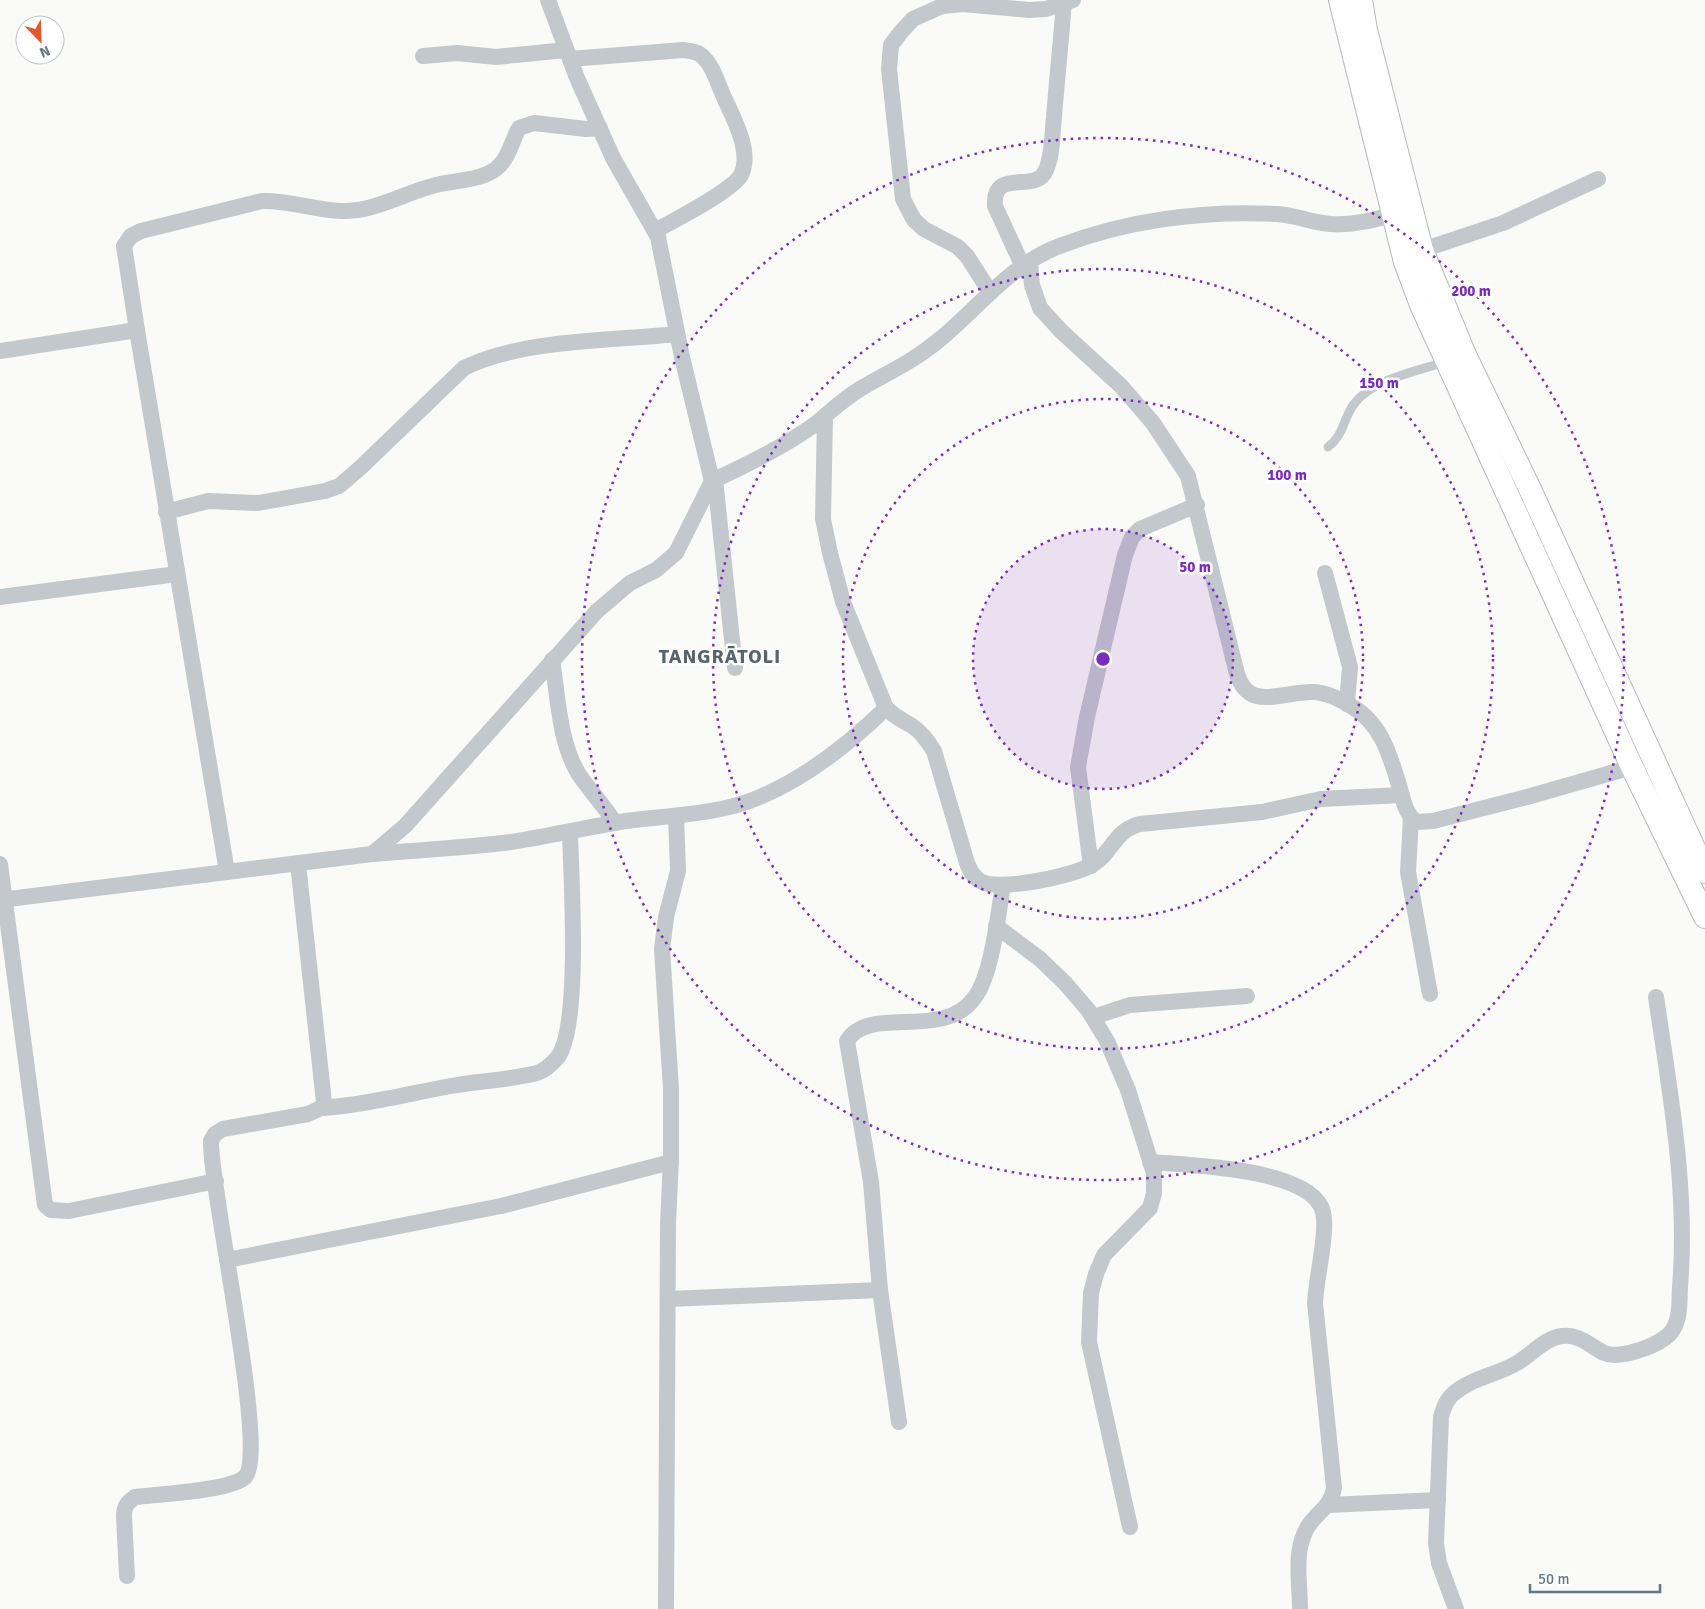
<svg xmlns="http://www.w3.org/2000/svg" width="1705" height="1609" font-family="Signika,sans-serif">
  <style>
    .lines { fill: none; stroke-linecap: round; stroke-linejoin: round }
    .secondary-casing { stroke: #b3babf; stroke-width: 24 }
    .service { stroke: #c3c8cc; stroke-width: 9 }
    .minor { stroke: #c3c8cc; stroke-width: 16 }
    .secondary { stroke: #fff; stroke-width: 22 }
    .ring { fill: none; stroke: #7b2cbf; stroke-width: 2.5; stroke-dasharray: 2.5 5 }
    .labels { text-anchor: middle; stroke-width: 5; stroke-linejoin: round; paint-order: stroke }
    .district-label { font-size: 20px; font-weight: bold; letter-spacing: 1px; fill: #57646e; stroke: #fff }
    .centre { fill: #7b2cbf; stroke: #fff; stroke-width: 2.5 }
    .ring-label { font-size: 15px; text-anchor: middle; font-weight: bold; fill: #7b2cbf; stroke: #fff; stroke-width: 5; stroke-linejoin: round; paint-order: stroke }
  </style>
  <rect width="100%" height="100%" fill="#fafaf8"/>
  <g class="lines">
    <g class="secondary-casing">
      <g id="secondary">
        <polyline points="1340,0 1405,262 1421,305 1632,767 1705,917"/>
        <polyline points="1361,0 1366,30 1422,250 1465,355 1529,487 1705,872"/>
      </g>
    </g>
    <path class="service" d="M1328 447C1344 435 1343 419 1354 404 1373 379 1417 371 1445 362"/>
    <g class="minor">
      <path d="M548 0 577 78 613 158 658 237 682 357 712 481C747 465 783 447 814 425 829 413 843 399 860 389 887 373 914 361 939 340 977 309 1009 266 1057 247 1126 220 1204 210 1277 214 1295 215 1313 223 1331 224 1355 226 1380 218 1403 212"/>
      <polyline points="423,56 457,53 496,57 566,50"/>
      <path d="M570 59 683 50C690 51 696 51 701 55 713 65 717 82 723 95 732 116 753 151 741 175 731 192 674 220 655 231"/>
      <polyline points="1422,250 1503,223 1598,179"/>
      <path d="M1030 263 1032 285 1040 308 1061 331 1121 386 1153 423 1188 476 1236 670C1247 713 1279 692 1312 692 1326 692 1339 699 1351 706 1383 724 1391 759 1401 792 1404 803 1406 814 1416 822L1433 821 1527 797 1632 767"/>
      <path d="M1023 267 995 206C992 166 1036 195 1046 170 1053 154 1052 133 1054 117 1057 79 1061 41 1064 2"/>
      <polyline points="990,292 967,256 958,247 924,229 914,220 903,199 889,69 891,45 901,32 913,19 942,6 963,4 1029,10 1046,9 1073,0"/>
      <polyline points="0,351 137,330"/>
      <path d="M825 416 823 519 830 553 843 602 886 708C896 718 901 719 912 726 922 732 928 742 934 751L967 863C970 870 973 877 980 881 998 892 1073 876 1092 865 1113 853 1113 831 1140 824L1262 812 1321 799 1402 795"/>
      <polyline points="715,479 735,668"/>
      <path d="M166 512 208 501 258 503 325 491 339 486 359 469 464 368C523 339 611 341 677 334"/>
      <polyline points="1325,573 1350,667 1347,704"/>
      <polyline points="0,597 177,574"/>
      <path d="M552 660C558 696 559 741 578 773 589 790 604 805 615 823"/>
      <polyline points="1411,818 1408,872 1430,994"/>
      <path d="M372 854C418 850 465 848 511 842 550 836 588 827 626 821 671 815 718 815 760 797 807 777 849 744 886 708"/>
      <polyline points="0,864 45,1205 51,1210 69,1211 216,1181"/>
      <polyline points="1091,866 1078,767 1087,717 1125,555 1132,537 1140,529 1197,505"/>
      <path d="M227 872 137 330 124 246 131 236 141 231 262 201C288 200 314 210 341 211 375 212 403 193 436 185 455 180 486 181 500 165 510 155 512 140 519 128L534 123 586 129 600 128"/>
      <polyline points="0,900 372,854 405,826 597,611 630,583 656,570 676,553 712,481"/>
      <polyline points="996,926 1040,959 1065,983 1089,1011 1107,1041 1128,1090 1154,1173 1154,1193 1150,1208 1104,1255 1096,1274 1091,1293 1089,1342 1130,1527"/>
      <polyline points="1093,1017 1130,1005 1247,996"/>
      <path d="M321 1108C365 1105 407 1094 451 1086 479 1081 509 1080 537 1073 546 1070 552 1064 558 1057 581 1024 571 877 570 832"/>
      <path d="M1150 1162C1187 1165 1313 1168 1323 1212 1328 1233 1316 1278 1315 1303L1334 1488C1330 1511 1313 1513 1305 1532 1294 1555 1300 1584 1300 1609"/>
      <polyline points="227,1260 501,1206 671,1162"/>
      <polyline points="668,1299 880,1290"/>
      <path d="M899 1422 880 1290 871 1182 847 1041C869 1004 944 1042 975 997 992 974 998 915 1003 885"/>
      <polyline points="1328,1505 1438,1500"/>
      <path d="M127 1576 124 1516C124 1506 127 1503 135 1497 158 1494 231 1491 245 1477 269 1453 210 1192 211 1141L215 1134 223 1129 308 1114 321 1108 324 1102 298 864"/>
      <polyline points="666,1609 668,1224 671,1158 671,1089 662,949 666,917 678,871 676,816"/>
      <path d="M1456 1609 1439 1563 1436 1543 1441 1417C1443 1409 1446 1400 1453 1394 1471 1378 1497 1375 1517 1363 1532 1354 1545 1338 1562 1336 1580 1334 1590 1346 1604 1353 1620 1360 1662 1345 1672 1331 1681 1318 1679 1301 1680 1287 1688 1189 1670 1093 1656 997"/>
    </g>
    <use href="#secondary" class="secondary"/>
  </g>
  <circle cx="1103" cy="659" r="130" fill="#7b2cbf" fill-opacity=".12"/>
  <g class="ring">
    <circle cx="1103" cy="659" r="130"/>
    <circle cx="1103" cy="659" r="260"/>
    <circle cx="1103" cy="659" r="390"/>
    <circle cx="1103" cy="659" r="521"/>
  </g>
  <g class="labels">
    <g class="district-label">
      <text x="720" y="663">TANGRĀTOLI</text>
    </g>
  </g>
  <circle cx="1103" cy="659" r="8" class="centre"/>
  <g class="ring-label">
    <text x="1471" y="296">200 m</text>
    <text x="1379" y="388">150 m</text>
    <text x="1287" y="480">100 m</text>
    <text x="1195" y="572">50 m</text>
  </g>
  <g transform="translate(40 40) rotate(157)"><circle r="24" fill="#ffffff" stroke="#c1c8cd"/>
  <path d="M0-4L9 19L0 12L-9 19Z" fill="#e4572e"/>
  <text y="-8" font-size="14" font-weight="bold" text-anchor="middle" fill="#657683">N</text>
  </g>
  <path d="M1530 1584v8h130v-8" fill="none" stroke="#657683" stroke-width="2.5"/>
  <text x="1538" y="1584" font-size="15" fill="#657683" stroke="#ffffff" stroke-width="4" paint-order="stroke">50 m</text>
</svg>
